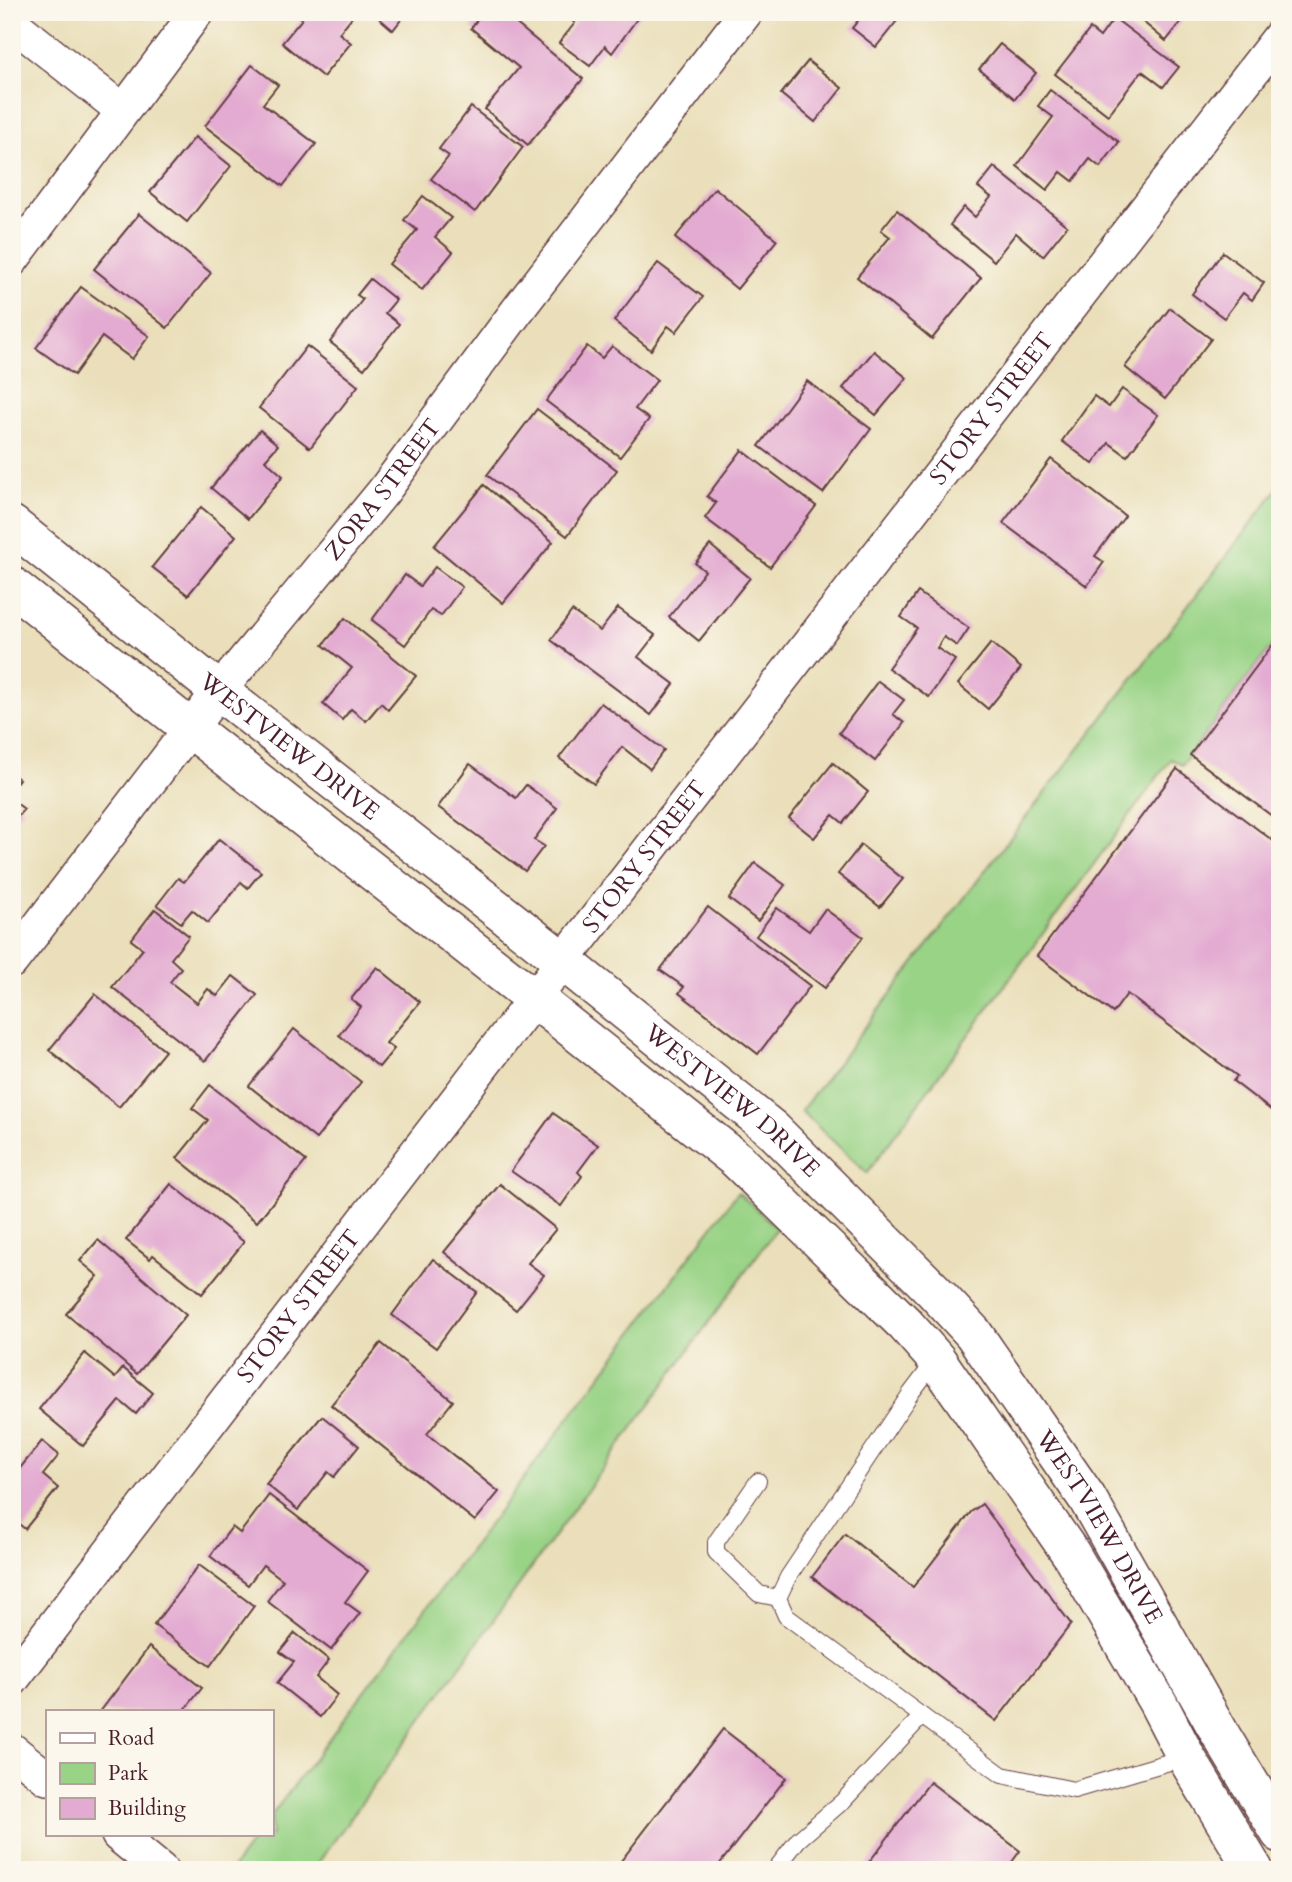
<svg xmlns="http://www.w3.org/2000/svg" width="1292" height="1882" font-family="Cardo,serif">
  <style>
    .green { fill: #99d386; stroke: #727958; stroke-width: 2 }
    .building { fill: #e3abd1 }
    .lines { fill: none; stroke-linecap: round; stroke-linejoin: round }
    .service-casing { stroke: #623c40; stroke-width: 18 }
    .minor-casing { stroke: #623c40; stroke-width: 36 }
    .secondary-casing { stroke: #623c40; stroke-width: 41 }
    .service { stroke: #fff; stroke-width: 16 }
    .minor { stroke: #fff; stroke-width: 33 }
    .secondary { stroke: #fff; stroke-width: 38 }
    .labels { text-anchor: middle; stroke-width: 5; stroke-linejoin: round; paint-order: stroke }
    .street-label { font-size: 24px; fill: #4a1f2b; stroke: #fbf7ec }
  </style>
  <rect width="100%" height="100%" fill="#fbf7ec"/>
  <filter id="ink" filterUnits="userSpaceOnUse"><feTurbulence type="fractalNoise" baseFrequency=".0143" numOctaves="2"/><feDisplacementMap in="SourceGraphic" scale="14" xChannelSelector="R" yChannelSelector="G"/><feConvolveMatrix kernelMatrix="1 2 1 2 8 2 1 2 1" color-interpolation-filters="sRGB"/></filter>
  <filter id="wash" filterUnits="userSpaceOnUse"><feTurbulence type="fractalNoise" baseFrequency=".00686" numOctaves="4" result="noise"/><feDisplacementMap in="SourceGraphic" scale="28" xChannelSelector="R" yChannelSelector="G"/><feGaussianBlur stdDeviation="1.57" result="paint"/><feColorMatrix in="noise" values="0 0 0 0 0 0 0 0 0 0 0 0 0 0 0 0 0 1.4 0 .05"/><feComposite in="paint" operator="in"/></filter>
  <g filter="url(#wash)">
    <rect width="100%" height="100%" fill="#eadfba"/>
    <g class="green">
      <polygon points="1280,486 1280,635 1182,765 1171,759 867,1173 801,1111"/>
      <polygon points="738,1192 777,1228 313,1870 231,1870 257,1835 271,1835 271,1816"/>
    </g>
    <g id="blocks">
      <g class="building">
        <polygon points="293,12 356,12 339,33 351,43 323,77 282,43 302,19"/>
        <polygon points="372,12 407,12 393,30"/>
        <polygon points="483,12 502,12 583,79 528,145 485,109 519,68 471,28"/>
        <polygon points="560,12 642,12 612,53 605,46 590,66 559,43 575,23"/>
        <polygon points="865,12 904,12 876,47 852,28"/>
        <polygon points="1131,12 1189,12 1166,41"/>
        <polygon points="1114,18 1179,67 1163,87 1142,71 1108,115 1055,74 1090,29 1100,37"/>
        <polygon points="1000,44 1036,73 1015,99 979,69"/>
        <polygon points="808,61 842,88 815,122 781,94"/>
        <polygon points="252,65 278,85 263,104 316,144 283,186 205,126"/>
        <polygon points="1050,90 1119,142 1100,167 1090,159 1073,181 1061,172 1047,190 1017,166 1053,117 1038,106"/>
        <polygon points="471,107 523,147 475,212 431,179 449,156 439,149"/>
        <polygon points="195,137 231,166 187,222 150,192"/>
        <polygon points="994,167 1067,226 1043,256 1016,233 994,261 950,225 964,207 975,217 991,197 978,187"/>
        <polygon points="715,188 777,240 737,289 675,238"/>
        <polygon points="423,196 451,218 435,237 453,252 422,290 389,264 417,230 404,220"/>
        <polygon points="897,210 981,278 932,339 857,277 890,237 881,230"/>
        <polygon points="139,214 211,273 167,328 94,269"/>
        <polygon points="1223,252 1264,283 1252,300 1243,293 1224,318 1192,294"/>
        <polygon points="658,263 703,297 676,332 668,326 651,350 614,321"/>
        <polygon points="370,279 396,300 385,313 399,324 364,369 330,342 363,299 357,295"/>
        <polygon points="81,287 149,336 132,359 102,337 74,375 36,348"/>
        <polygon points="1170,308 1211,339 1165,399 1125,367"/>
        <polygon points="307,346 358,386 310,448 259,408"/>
        <polygon points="587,346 602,358 612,346 657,380 635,409 649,419 620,457 546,401"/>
        <polygon points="874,351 907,378 876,415 843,388"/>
        <polygon points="807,381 871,429 823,493 759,446"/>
        <polygon points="1122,389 1158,415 1127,456 1109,443 1093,464 1062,441 1094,396 1109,407"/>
        <polygon points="537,409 617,470 567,536 487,475"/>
        <polygon points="260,430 278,445 265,460 283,476 248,519 211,488"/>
        <polygon points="742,450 816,506 770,567 705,518 716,503 707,496"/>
        <polygon points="1051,459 1125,516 1095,556 1104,562 1087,586 1003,523"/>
        <polygon points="484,485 553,542 503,603 434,546"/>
        <polygon points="201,507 236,536 188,595 152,567"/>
        <polygon points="710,545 750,578 699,641 669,617 705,571 695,563"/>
        <polygon points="435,567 462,587 441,616 431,610 405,645 372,620 405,575 420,586"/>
        <polygon points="918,592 969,628 957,646 944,637 937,648 955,660 929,697 888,668 917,628 901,617"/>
        <polygon points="618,608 655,635 638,657 674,684 651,715 551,640 572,611 600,631"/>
        <polygon points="345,618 416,676 388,710 381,703 366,721 351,709 342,720 323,704 352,668 323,645"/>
        <polygon points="991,643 1021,668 988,709 958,684"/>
        <polygon points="1274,643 1280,648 1280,822 1190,755"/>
        <polygon points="878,681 904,700 893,714 904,723 875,761 839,733"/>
        <polygon points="601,703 664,750 650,769 622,747 594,784 559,758"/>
        <polygon points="833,763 868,792 843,823 833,815 814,838 789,818"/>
        <polygon points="470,764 516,798 526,785 557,808 534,840 544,846 525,871 438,807"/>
        <polygon points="1177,769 1280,846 1280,1117 1233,1081 1237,1076 1127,994 1113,1013 1037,956"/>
        <polygon points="12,774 19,779 12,788"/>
        <polygon points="12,800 24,809 12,823"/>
        <polygon points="219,839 261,872 248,888 241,882 208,923 192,910 181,923 157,905 178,878 184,882"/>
        <polygon points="861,845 903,879 880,907 838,874"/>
        <polygon points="755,863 785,885 758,921 729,899"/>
        <polygon points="708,907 810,986 758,1054 679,993 684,987 660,970"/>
        <polygon points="777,908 809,931 825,909 863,937 825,988 756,936"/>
        <polygon points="155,909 189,936 171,959 181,968 170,982 197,1003 208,989 217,996 233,976 257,995 205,1061 112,987 143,949 131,940"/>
        <polygon points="377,967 420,1002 386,1043 394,1049 379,1067 339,1035 361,1007 351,999"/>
        <polygon points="95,994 165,1051 119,1107 49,1050"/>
        <polygon points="294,1029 361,1082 316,1139 249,1086"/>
        <polygon points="210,1085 306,1161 257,1222 177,1158 208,1120 192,1108"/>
        <polygon points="553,1113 598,1145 578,1172 582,1176 561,1206 511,1171"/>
        <polygon points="171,1184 244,1242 202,1294 153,1255 150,1259 126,1240"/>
        <polygon points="500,1184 556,1229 528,1263 544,1275 516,1310 444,1252"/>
        <polygon points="98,1240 186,1315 137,1374 66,1314 98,1276 80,1261"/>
        <polygon points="433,1259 477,1292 436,1348 392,1315"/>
        <polygon points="381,1343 453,1401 427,1434 499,1492 475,1521 331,1405"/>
        <polygon points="85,1353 115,1378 123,1368 153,1393 136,1414 120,1401 83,1446 39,1409"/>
        <polygon points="322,1416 359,1446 334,1477 328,1472 298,1510 266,1484"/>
        <polygon points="42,1441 59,1455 43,1475 58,1488 25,1529 12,1518 12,1478"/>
        <polygon points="269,1495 368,1571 345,1602 360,1613 331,1650 267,1601 283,1580 263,1565 248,1585 210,1556 232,1527 240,1533"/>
        <polygon points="982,1504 1071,1624 996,1721 812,1577 845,1534 913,1587 971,1512"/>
        <polygon points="199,1565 254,1606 210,1666 154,1625"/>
        <polygon points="295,1633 329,1660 316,1677 337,1695 320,1717 277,1683 294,1662 280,1652"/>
        <polygon points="149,1647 202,1688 183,1712 100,1712"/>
        <polygon points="723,1729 786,1778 715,1870 614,1870"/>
        <polygon points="930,1782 1020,1851 1006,1870 863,1870"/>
        <polygon points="12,1856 29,1870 12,1870"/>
      </g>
    </g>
  </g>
  <g filter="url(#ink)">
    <use href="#blocks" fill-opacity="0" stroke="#623c40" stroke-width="2"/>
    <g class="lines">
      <g class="service-casing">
        <g id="service">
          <polyline points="936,1360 911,1393 788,1577 778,1598 786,1616 1002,1775 1074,1790 1186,1757"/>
          <polyline points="758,1481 716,1542 716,1552 759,1594 778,1598"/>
          <polyline points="775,1870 798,1840 843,1801 922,1716"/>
        </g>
      </g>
      <g class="minor-casing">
        <g id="minor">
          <polyline points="12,23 122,110"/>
          <polyline points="12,260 197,12"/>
          <path id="s1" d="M12 961 219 691 383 492 517 311 746 12"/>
          <path id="s2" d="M12 1680 563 961 1280 36"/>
          <polyline points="12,1750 47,1778"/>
          <polyline points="118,1835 161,1870"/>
        </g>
      </g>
      <g class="secondary-casing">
        <g id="secondary">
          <path id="s3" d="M12 525 219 691 563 961 772 1129 933 1290 973 1333 1087 1498 1222 1737 1280 1833"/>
          <polyline points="12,586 191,729 535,999 737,1160 905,1324 936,1359 1071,1554 1158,1703 1186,1757 1254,1870"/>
        </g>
      </g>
      <use href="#service" class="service"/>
      <use href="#minor" class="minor"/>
      <use href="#secondary" class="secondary"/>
    </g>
  </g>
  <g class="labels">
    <g class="street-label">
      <text dy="8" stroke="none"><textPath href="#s2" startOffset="1605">STORY STREET</textPath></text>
      <text dy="8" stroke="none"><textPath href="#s1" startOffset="600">ZORA STREET</textPath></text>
      <text dy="8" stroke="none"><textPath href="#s3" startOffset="355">WESTVIEW DRIVE</textPath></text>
      <text dy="8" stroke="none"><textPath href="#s2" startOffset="1038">STORY STREET</textPath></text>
      <text dy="8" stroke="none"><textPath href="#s3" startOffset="922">WESTVIEW DRIVE</textPath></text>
      <text dy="8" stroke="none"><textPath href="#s2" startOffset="471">STORY STREET</textPath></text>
      <text dy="8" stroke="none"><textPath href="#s3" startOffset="1489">WESTVIEW DRIVE</textPath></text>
    </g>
  </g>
  <rect width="1292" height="1882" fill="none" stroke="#fbf7ec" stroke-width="42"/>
  <rect x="46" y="1710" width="228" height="126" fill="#fbf7ec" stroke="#b4a19f" stroke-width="2"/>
  <rect x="60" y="1733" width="35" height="10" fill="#ffffff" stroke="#b4a19f" stroke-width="2"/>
  <text x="108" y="1745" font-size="21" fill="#4a1f2b">Road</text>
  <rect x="60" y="1763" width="35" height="21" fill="#99d386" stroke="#b4a19f" stroke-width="2"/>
  <text x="108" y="1780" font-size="21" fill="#4a1f2b">Park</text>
  <rect x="60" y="1798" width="35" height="21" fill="#e3abd1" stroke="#b4a19f" stroke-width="2"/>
  <text x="108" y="1815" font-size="21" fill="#4a1f2b">Building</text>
</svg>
